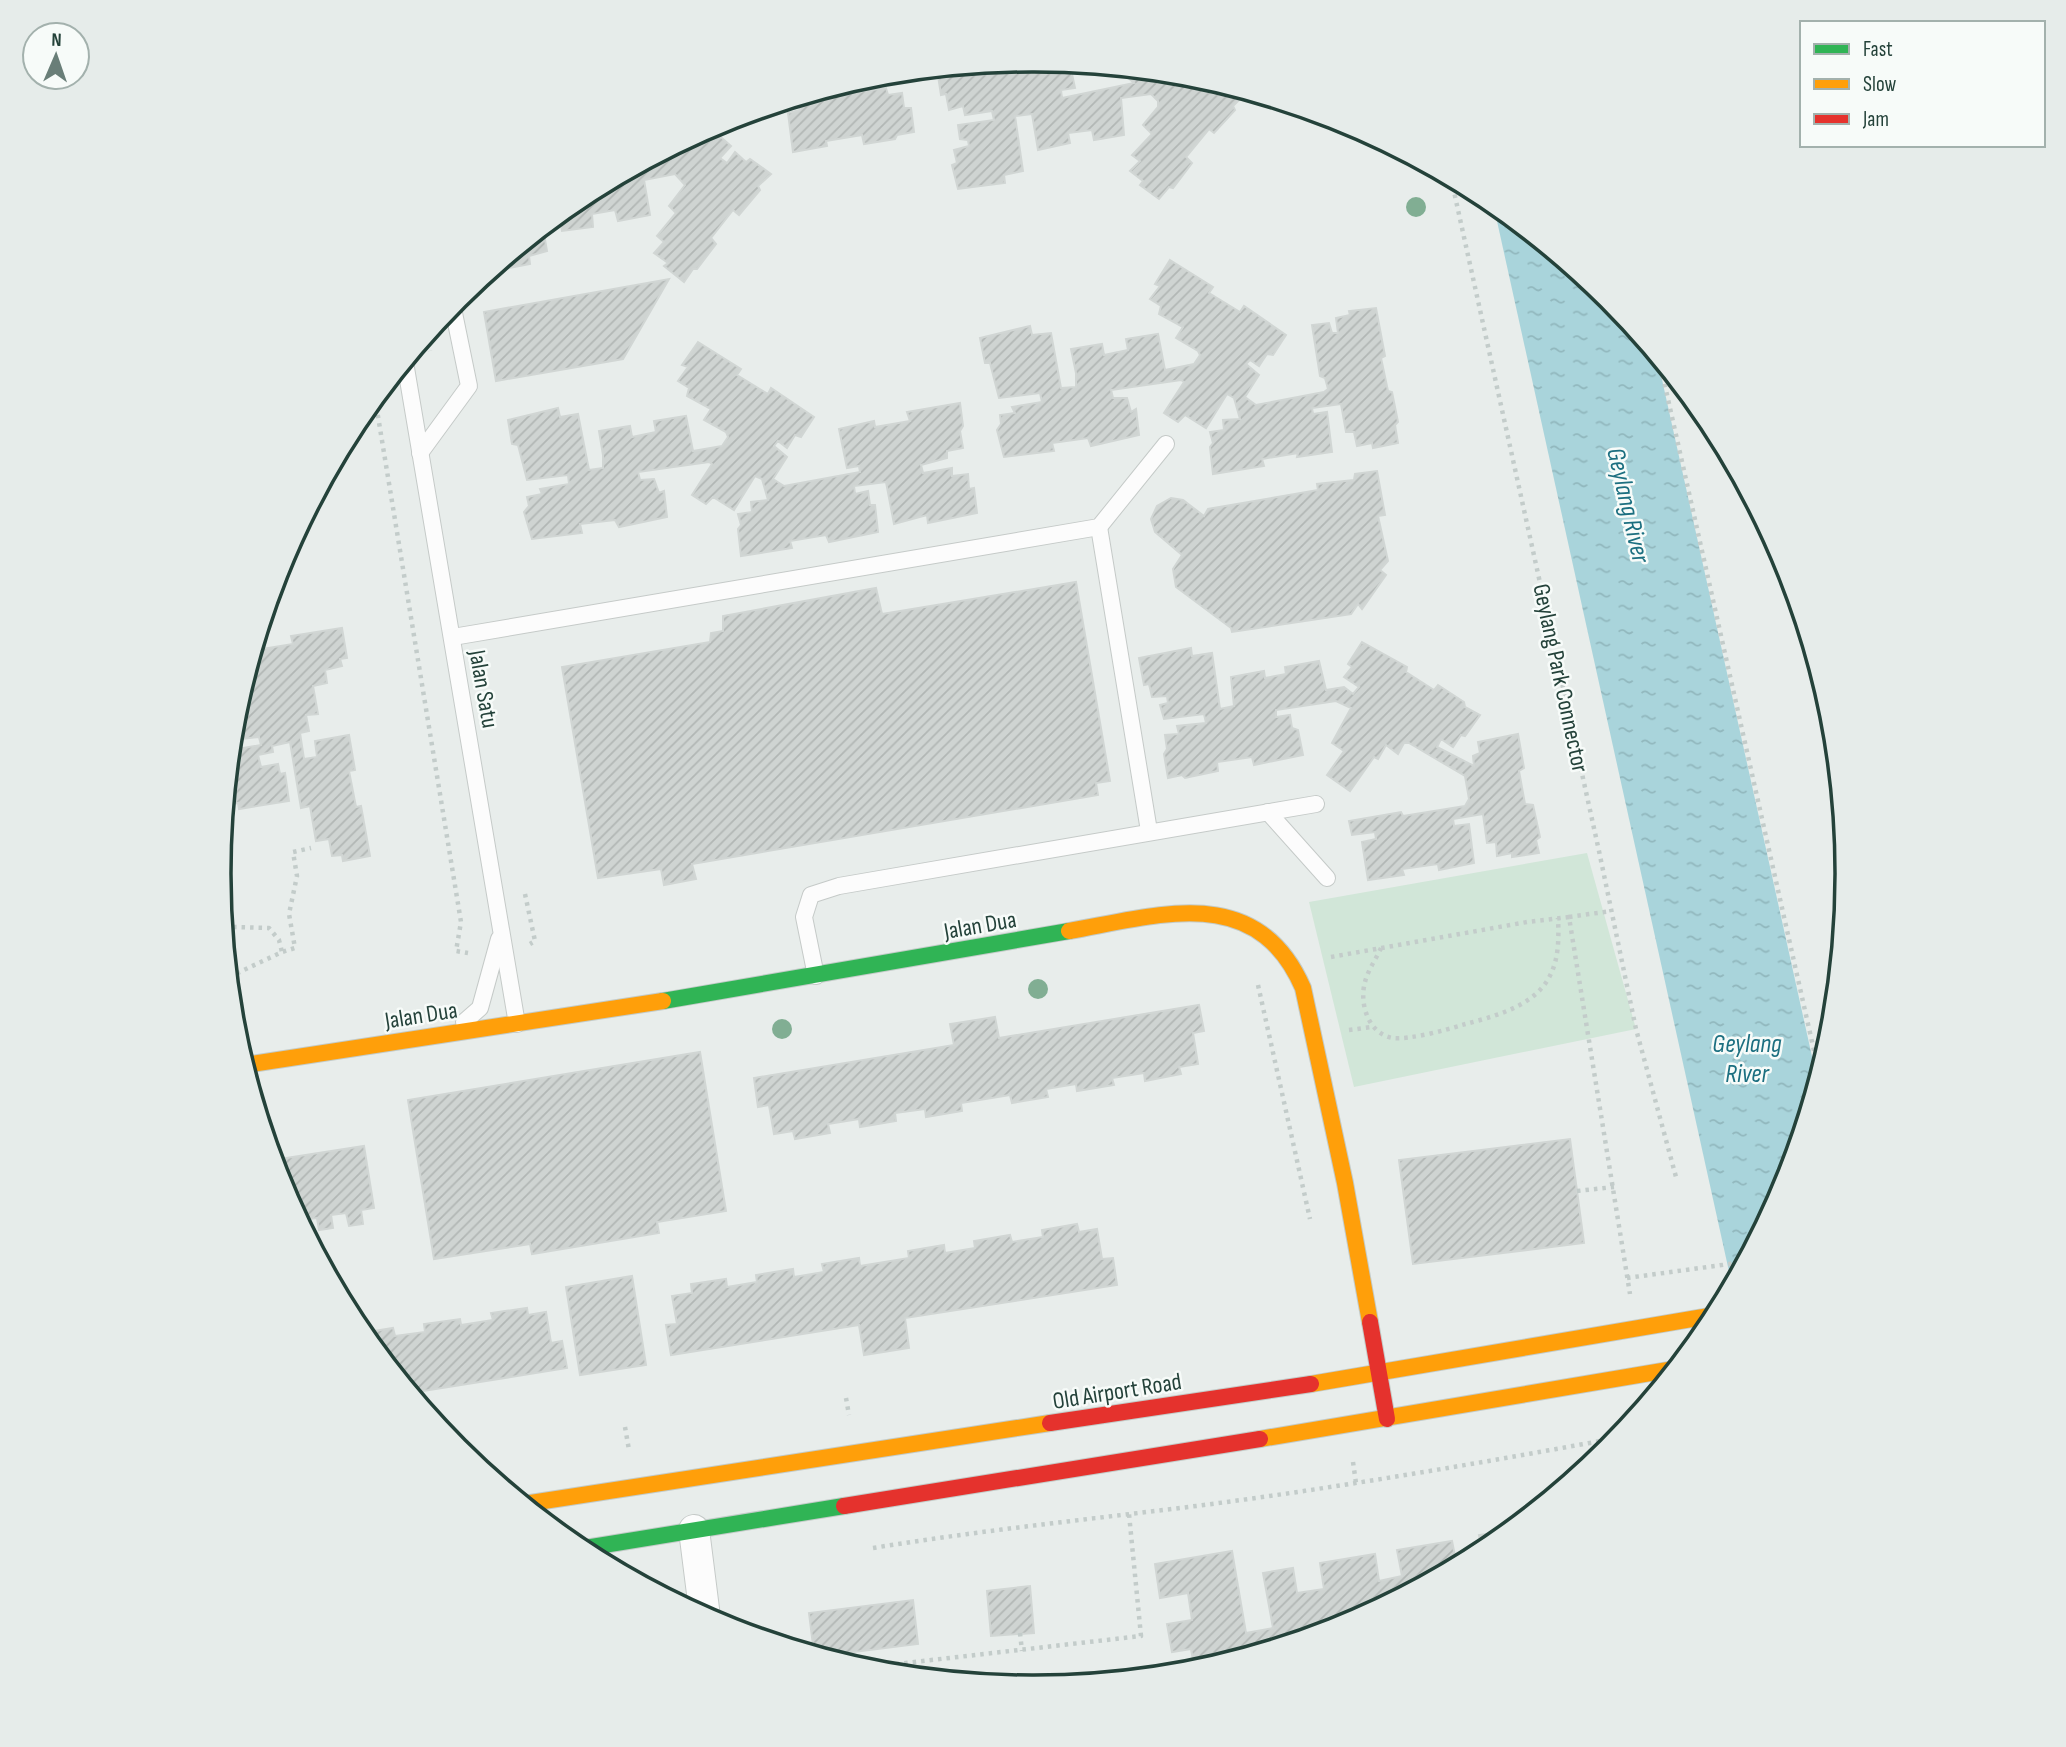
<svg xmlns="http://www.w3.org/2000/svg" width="2066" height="1747" font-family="'Sofia Sans Condensed',sans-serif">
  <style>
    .park { fill: #d1e6d8 }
    .water { fill: url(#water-ripples) }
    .building { fill: url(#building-hatch); stroke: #d1d6d4; stroke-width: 2 }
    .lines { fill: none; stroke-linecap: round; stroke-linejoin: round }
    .lane-casing { stroke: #c5cac8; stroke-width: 18 }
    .street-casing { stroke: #c5cac8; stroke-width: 32 }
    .fast-casing { stroke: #c3cbc8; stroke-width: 18 }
    .slow-casing { stroke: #c3cbc8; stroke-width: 18 }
    .jam-casing { stroke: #c3cbc8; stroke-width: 18 }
    .path { stroke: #c3ccca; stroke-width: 4.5; stroke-dasharray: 3.5 5; stroke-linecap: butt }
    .lane { stroke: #fcfcfc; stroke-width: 16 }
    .street { stroke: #fcfcfc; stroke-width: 30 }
    .fast { stroke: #30b455; stroke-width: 16 }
    .slow { stroke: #ff9f0a; stroke-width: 16 }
    .jam { stroke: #e5322d; stroke-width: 16 }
    .tree { fill: #81ae93 }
    .labels { text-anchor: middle; stroke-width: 5; stroke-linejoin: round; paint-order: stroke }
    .street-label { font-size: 24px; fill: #24423a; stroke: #f7fbf9 }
    .water-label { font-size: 26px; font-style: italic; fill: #1c6f80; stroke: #f7fbf9 }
    .rim { fill: none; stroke: #24423a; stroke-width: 3.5 }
  </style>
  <defs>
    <pattern id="water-ripples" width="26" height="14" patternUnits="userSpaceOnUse" patternTransform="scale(1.75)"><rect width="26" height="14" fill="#a9d4db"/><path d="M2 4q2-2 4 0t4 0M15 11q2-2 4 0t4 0" fill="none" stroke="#91b7bd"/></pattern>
    <pattern id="building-hatch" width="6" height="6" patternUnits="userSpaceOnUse" patternTransform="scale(1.75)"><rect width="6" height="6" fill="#cfd4d2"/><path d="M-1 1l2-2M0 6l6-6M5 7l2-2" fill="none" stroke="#b2b7b5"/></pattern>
  </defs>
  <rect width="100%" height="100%" fill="#e8edeb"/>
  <polygon class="park" points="1587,853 1636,1029 1354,1087 1309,902"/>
  <polygon class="water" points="1493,203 1609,298 1657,357 1817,1079 1785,1185 1732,1285"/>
  <g class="building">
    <polygon points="1033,60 1076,64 1077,70 1072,74 1075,88 1061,90 1062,98 1134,83 1117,68 1192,75 1201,83 1204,79 1240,90 1245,94 1233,106 1235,110 1214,133 1209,129 1186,157 1192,163 1173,188 1169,187 1159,199 1140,185 1143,181 1130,171 1140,161 1132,155 1152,134 1143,125 1158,107 1158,101 1151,94 1121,98 1124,135 1094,140 1092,130 1068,133 1070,143 1038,150 1032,114 1015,116 1023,171 1004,175 1005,183 958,189 952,165 957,163 954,150 969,146 968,140 960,139 958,125 994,120 992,111 965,115 963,106 949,110 946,94 941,95 937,69 989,64 989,66"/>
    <polygon points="883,74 883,78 855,84 858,92 886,88 888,95 902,93 904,108 911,108 914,132 897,135 895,139 864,144 862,135 826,141 827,146 793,152 788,113 800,110 798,102 765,108"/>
    <polygon points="713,126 714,131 731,146 720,158 727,163 735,152 746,162 750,159 771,174 758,186 760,190 739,215 733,210 711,238 716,244 697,269 693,269 684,282 664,266 668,263 654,253 664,242 657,236 676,213 669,206 685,185 675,174 644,180 650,215 618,221 615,210 592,214 593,227 562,231 559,215 581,196 630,170 655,166 660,162 654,157"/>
    <polygon points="543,228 547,251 529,256 530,264 499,270 494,268"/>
    <polygon points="1170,260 1213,287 1209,293 1240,312 1244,306 1286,335 1273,355 1267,354 1259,366 1250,360 1246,364 1259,375 1245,397 1256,405 1324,392 1328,389 1325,378 1320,376 1312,325 1329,323 1332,333 1338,333 1336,318 1350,315 1349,311 1376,308 1385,356 1381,358 1388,391 1392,392 1398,422 1395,425 1398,443 1373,448 1372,443 1357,446 1354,432 1346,432 1341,404 1312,408 1313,414 1327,412 1332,452 1297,457 1298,453 1262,459 1264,466 1213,474 1210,447 1213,443 1210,432 1224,430 1223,420 1240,419 1234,398 1227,394 1206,428 1185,415 1178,422 1164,413 1184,382 1181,380 1111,390 1113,398 1127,398 1131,412 1136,409 1139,435 1091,446 1088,438 1052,443 1054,451 1004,457 997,430 1001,424 1000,415 1015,413 1012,407 1042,402 1040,393 999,398 990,363 985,363 980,338 1030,326 1032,335 1051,333 1061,388 1076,387 1076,373 1071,349 1102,344 1104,355 1128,350 1126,339 1158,334 1165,370 1194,364 1200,355 1198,351 1176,338 1183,327 1159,314 1161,306 1150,299 1160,286 1155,284"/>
    <polygon points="669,279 623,359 496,381 484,312"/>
    <polygon points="698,342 741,369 737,375 768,394 771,388 814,417 801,437 795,435 787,448 778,441 774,446 787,457 773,479 784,486 860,472 859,466 847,468 839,429 874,421 875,427 910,421 907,412 960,403 963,426 960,431 963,448 947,451 947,458 921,465 923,473 952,468 952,476 968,474 969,489 974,488 977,513 928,523 927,515 894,524 886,482 854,486 855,494 868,491 870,505 875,505 878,532 829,542 826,535 790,541 792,548 741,556 738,529 741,525 738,514 752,512 751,502 768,500 762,479 755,476 734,510 713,497 706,504 692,495 712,464 709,462 638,472 640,480 654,479 659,493 664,491 667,517 619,527 615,520 580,524 582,533 532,539 524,512 529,506 527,497 542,494 540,489 569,484 568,475 527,480 518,445 512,444 508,420 558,408 560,417 578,414 589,470 603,468 603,455 599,431 630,426 632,437 656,432 654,421 686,416 693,451 722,446 728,437 726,432 704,420 711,409 687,396 689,388 678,381 688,367 682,365"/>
    <polygon points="1377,471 1385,515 1378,516 1388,561 1380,570 1386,575 1362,609 1358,604 1351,614 1232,632 1231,628 1176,587 1173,569 1182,555 1155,532 1151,519 1157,506 1171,498 1183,500 1204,516 1208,509 1318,490 1317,484 1354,480 1355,474"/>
    <polygon points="1076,582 1110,781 1096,783 1098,795 692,864 696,879 664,885 661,869 598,878 562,667 710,642 711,633 723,631 723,616 876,588 882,614"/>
    <polygon points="342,628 347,658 340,659 342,666 325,670 327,683 313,686 318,714 306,715 309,731 300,733 304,759 317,757 315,741 349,735 355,770 349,771 356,807 361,806 370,856 343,861 342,855 332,856 329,839 316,841 310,806 301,808 290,742 272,746 273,752 258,755 261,767 278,764 280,774 285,773 289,801 239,809 238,803 226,805 231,750 261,745 259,737 242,739 236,709 255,647 256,650 293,644 291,636"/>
    <polygon points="1362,642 1407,667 1406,672 1434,690 1438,685 1464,702 1465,707 1480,715 1465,736 1461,735 1453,747 1441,739 1437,747 1474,766 1473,756 1480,753 1478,742 1518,734 1524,768 1519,771 1525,804 1533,805 1540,837 1536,840 1539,853 1512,857 1512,853 1497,856 1496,842 1487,843 1483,814 1453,819 1454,826 1469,824 1474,863 1439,870 1438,864 1402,869 1404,875 1368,880 1362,842 1376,839 1375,832 1352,835 1349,821 1401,812 1403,816 1465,806 1469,799 1465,776 1409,743 1404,743 1398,754 1386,745 1378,759 1374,757 1350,791 1327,775 1344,751 1332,743 1351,708 1336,701 1276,710 1276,717 1290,715 1292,728 1298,730 1303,755 1254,765 1252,757 1217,762 1218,771 1185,778 1182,775 1168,778 1164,754 1167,749 1165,735 1179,734 1177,726 1206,723 1204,714 1164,719 1160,705 1168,703 1167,696 1152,697 1149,684 1144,685 1139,658 1191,648 1192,656 1212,653 1220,709 1234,706 1231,677 1264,671 1265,678 1286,674 1285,667 1319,661 1326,690 1344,687 1353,694 1359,687 1344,677 1352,667 1348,664"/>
    <polygon points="1199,1005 1204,1031 1193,1033 1198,1064 1179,1067 1181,1074 1145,1081 1144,1073 1112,1078 1114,1085 1077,1091 1076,1084 1046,1089 1048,1097 1012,1103 1010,1095 961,1103 962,1111 926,1117 925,1109 895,1113 896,1121 860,1127 859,1119 828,1124 830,1133 795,1139 793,1131 774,1134 769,1105 758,1107 754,1078 954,1045 950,1024 995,1017 999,1038"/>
    <polygon points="700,1052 726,1211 657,1222 659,1233 532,1254 530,1244 434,1259 408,1100"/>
    <polygon points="1570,1139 1584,1243 1413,1264 1399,1160"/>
    <polygon points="364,1146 374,1208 361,1210 363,1224 349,1226 346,1213 331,1215 333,1228 319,1230 317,1218 300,1220 281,1185 273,1160"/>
    <polygon points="1077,1224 1079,1232 1097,1229 1102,1259 1113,1258 1117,1285 905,1318 909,1348 864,1355 859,1325 671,1355 666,1325 677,1324 672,1296 692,1293 691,1284 726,1279 727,1287 757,1282 756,1275 793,1269 794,1277 824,1272 822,1264 859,1258 860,1266 909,1258 908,1251 944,1245 945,1253 975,1248 974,1241 1010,1235 1012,1242 1043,1237 1042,1230"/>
    <polygon points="632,1276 646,1365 580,1375 566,1287"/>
    <polygon points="527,1308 528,1315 546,1312 551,1343 562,1341 567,1368 411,1393 362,1333 393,1328 395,1336 425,1332 424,1324 460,1319 461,1325 493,1320 491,1313"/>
    <polygon points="1507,1531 1507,1532 1482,1552 1479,1535"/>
    <polygon points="1452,1541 1457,1566 1344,1626 1195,1671 1191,1649 1172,1652 1167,1624 1192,1620 1188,1593 1160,1598 1155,1564 1232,1551 1246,1633 1273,1628 1263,1573 1293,1568 1297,1593 1324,1589 1320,1563 1375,1554 1379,1581 1402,1576 1397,1550"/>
    <polygon points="1030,1586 1034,1633 991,1636 987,1591"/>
    <polygon points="913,1600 918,1644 822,1656 814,1653 809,1613"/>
    <polygon points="1118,1676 1118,1679 1091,1682 1091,1680"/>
  </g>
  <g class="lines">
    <g class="lane-casing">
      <g id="lane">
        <polyline points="405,362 517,1024"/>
        <polyline points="420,453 469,386 453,308 450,307"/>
        <polyline points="1099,527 1149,831"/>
        <polyline points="453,637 1099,527 1166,444"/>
        <polyline points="1268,812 1327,878"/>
        <polyline points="816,976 804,917 811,895 839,886 1316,804"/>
        <polyline points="464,1022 480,1008 499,939"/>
      </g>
    </g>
    <g class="street-casing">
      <polyline id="street" points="694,1530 705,1617"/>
    </g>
    <g class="fast-casing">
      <g id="fast">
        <polyline points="663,1001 1069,931"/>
        <polyline points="579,1549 844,1506"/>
      </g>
    </g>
    <g class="slow-casing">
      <g id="slow">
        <path d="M1069 931C1160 915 1257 882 1303 988L1345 1183 1370 1322"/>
        <polyline points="245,1065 663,1001"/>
        <polyline points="1311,1384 1715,1315"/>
        <polyline points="1260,1439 1674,1369"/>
        <polyline points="524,1504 1050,1423"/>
      </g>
    </g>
    <g class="jam-casing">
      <g id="jam">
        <polyline points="1370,1322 1387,1419"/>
        <polyline points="1050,1423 1311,1384"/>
        <polyline points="844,1506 1260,1439"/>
      </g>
    </g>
    <g class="path">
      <polyline points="1451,178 1599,851 1636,1029 1676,1177"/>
      <polyline points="427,334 430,351"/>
      <polyline points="1659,359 1819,1073"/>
      <polyline points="375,398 461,922 456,951 468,953"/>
      <polyline points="525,894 535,941 530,944"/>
      <polyline points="1569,917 1611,911"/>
      <polyline points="225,930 235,927 269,928 279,940 282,952"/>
      <path d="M1381 948C1376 959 1368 970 1365 982 1359 1003 1368 1034 1393 1038 1408 1040 1447 1030 1462 1025 1491 1017 1530 1008 1547 981 1559 962 1559 940 1558 918"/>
      <polyline points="1331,957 1527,922 1569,917 1630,1294"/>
      <polyline points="229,977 282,952 295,948 289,914 297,876 293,852 311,848"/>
      <polyline points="1258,985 1310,1219"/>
      <polyline points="1349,1030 1372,1027"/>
      <polyline points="1577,1191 1614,1187"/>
      <polyline points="1627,1278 1744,1262"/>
      <polyline points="846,1398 849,1415"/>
      <polyline points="625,1427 629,1450"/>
      <polyline points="1353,1462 1356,1483"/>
      <path d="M873 1548C983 1530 1093 1519 1204 1505 1342 1487 1480 1463 1617 1438"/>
      <polyline points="1020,1633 1022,1651"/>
      <polyline points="792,1647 812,1644"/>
      <polyline points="862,1668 1141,1636 1129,1514"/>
    </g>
    <use href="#lane" class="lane"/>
    <use href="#street" class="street"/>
    <use href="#fast" class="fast"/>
    <use href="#slow" class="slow"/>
    <use href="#jam" class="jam"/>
  </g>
  <g class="tree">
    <circle cx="1416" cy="207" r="10"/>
    <circle cx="1038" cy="989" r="10"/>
    <circle cx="782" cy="1029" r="10"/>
  </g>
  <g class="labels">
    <g class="street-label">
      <text transform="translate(1561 678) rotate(78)" y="8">Geylang Park Connector</text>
      <text transform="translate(484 689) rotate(80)" y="8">Jalan Satu</text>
      <text transform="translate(980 925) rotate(-10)" y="8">Jalan Dua</text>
      <text transform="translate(421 1015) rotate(-9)" y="8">Jalan Dua</text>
      <text transform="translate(1117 1391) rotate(-9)" y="8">Old Airport Road</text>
    </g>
    <g class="water-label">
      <text transform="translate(1629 505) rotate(77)" y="9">Geylang River</text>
      <text x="1747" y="1052">Geylang<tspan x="1747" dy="30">River</tspan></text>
    </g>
  </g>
  <path d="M0 0H2066V1747H0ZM1032 72H1034A801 801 0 0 1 1835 873V874A801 801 0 0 1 1034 1675H1032A801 801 0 0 1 231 874V873A801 801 0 0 1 1032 72Z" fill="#e6ecea" fill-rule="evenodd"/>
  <path class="rim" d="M1032 72H1034A801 801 0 0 1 1835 873V874A801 801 0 0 1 1034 1675H1032A801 801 0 0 1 231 874V873A801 801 0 0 1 1032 72Z"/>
  <rect x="1800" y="21" width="245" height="126" fill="#f7fbf9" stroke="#a3b1ad" stroke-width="2"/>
  <rect x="1814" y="44" width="35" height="10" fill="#30b455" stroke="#a3b1ad" stroke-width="2"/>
  <text x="1863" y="56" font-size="21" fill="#24423a">Fast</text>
  <rect x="1814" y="79" width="35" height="10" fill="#ff9f0a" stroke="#a3b1ad" stroke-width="2"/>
  <text x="1863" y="91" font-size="21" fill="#24423a">Slow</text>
  <rect x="1814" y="114" width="35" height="10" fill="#e5322d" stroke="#a3b1ad" stroke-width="2"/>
  <text x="1863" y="126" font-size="21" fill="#24423a">Jam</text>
  <g transform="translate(56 56) rotate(2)"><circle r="33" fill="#f7fbf9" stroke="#a3b1ad" stroke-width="2"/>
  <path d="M0-5L12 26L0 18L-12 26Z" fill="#697e78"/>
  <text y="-10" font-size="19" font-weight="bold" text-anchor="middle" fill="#24423a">N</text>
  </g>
</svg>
